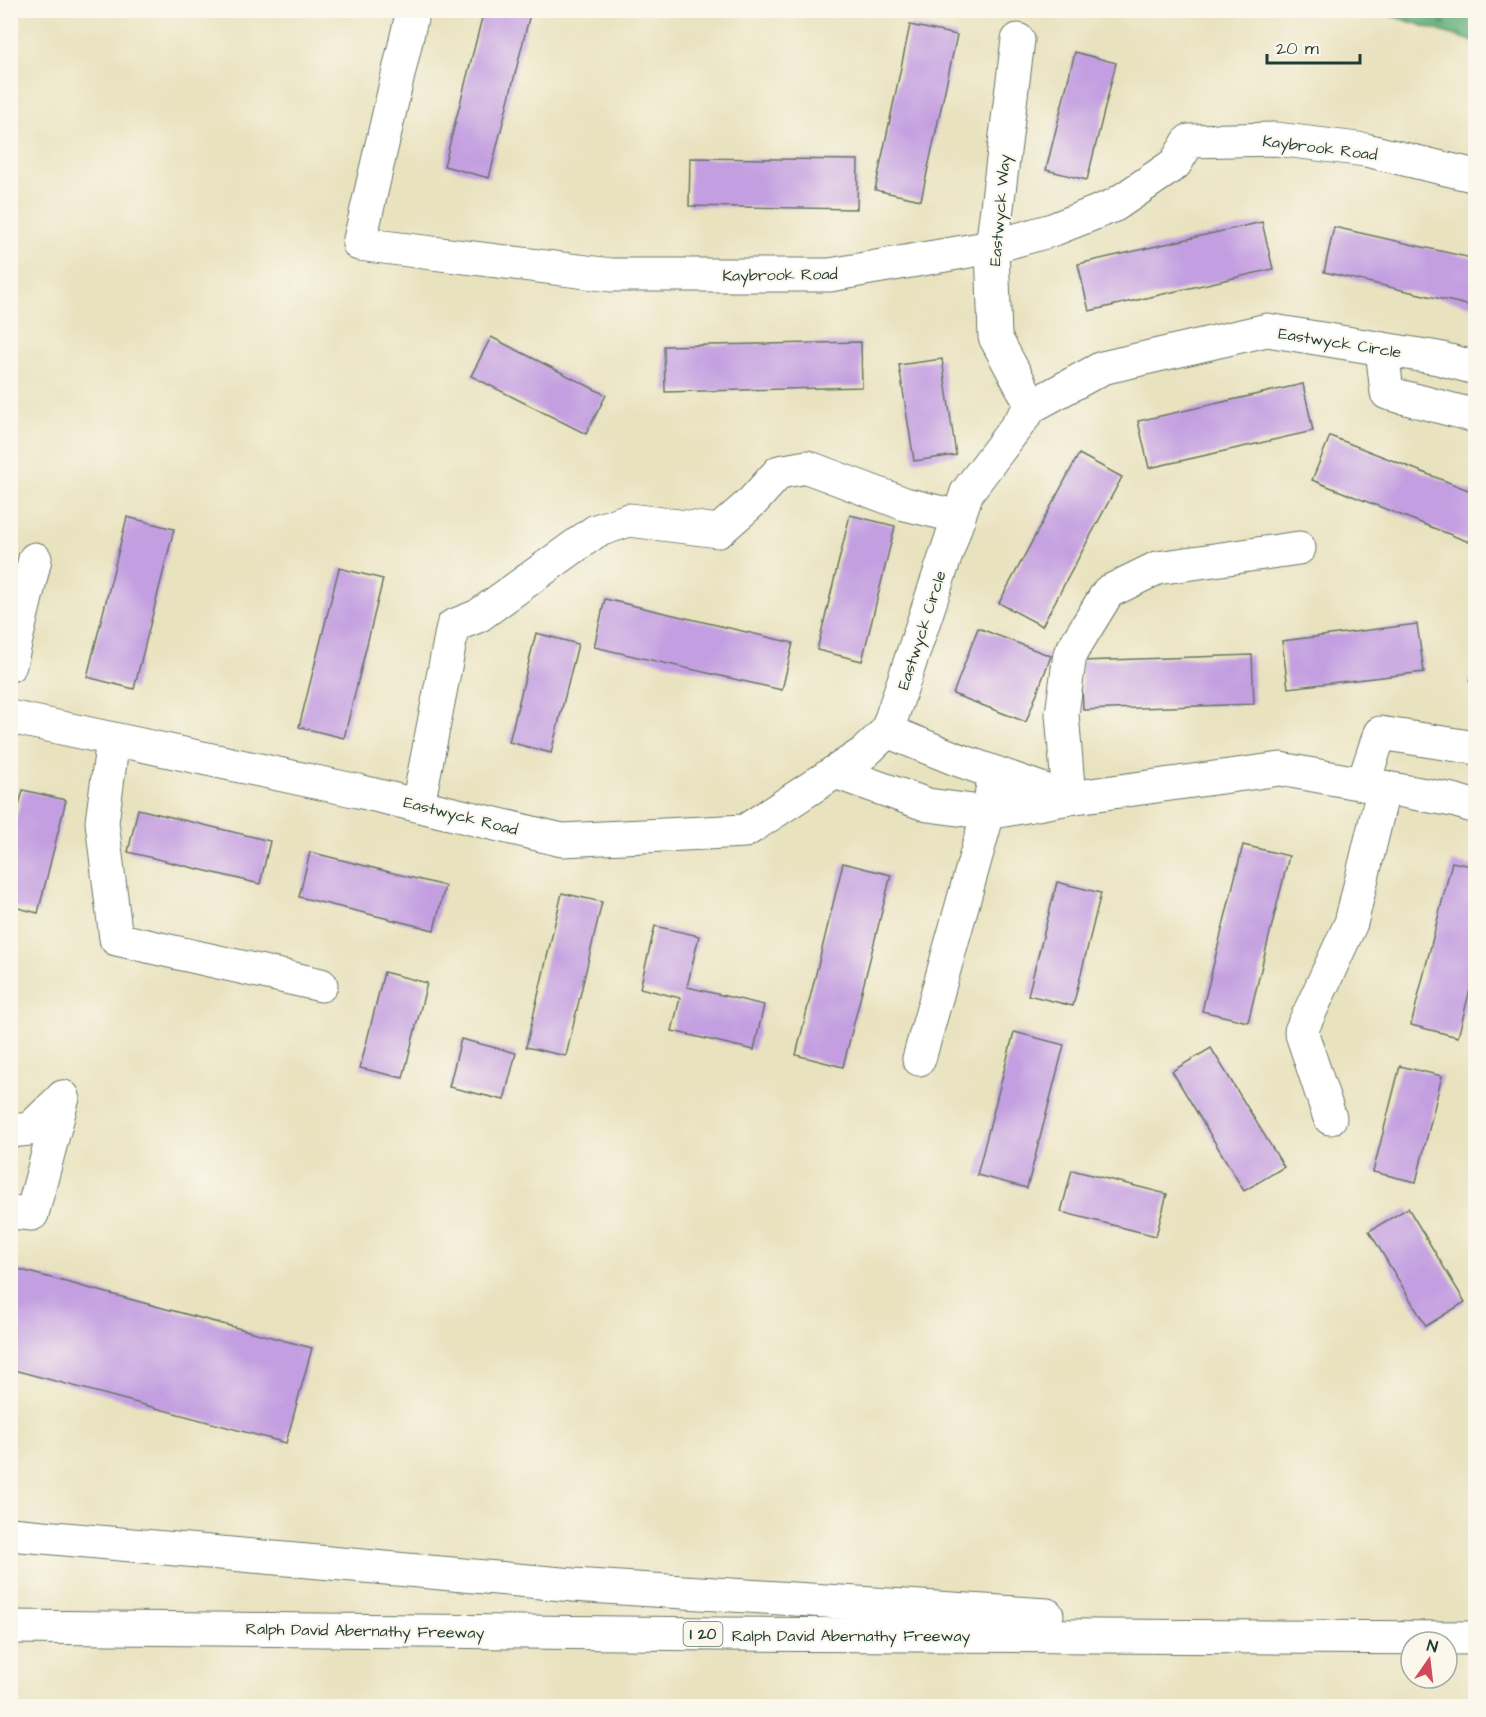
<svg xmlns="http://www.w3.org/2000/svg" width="1486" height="1717" font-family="'Architects Daughter',sans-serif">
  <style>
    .forest { fill: url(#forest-firs); stroke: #3e7456; stroke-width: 1.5 }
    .building { fill: #c39ee0 }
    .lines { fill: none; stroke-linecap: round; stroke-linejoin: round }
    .minor-casing { stroke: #667765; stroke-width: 35 }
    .highway-casing { stroke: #667765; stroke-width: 35 }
    .minor { stroke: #fff; stroke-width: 33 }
    .highway { stroke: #fff; stroke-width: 33 }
    .labels { text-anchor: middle; stroke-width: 4.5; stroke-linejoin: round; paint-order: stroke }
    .shield { fill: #fbf7ec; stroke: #61756b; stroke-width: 1.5 }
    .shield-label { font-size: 15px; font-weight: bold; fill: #1f3d34 }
    .street-label { font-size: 16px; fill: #1f3d34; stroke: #fbf7ec }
  </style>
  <defs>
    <pattern id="forest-firs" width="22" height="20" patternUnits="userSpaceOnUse" patternTransform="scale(1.5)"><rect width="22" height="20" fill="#5eac77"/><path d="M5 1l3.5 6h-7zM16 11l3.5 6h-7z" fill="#4d8d62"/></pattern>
  </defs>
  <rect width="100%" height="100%" fill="#fbf7ec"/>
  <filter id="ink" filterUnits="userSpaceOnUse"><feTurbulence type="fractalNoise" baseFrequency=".0167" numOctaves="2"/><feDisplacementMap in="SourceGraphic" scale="12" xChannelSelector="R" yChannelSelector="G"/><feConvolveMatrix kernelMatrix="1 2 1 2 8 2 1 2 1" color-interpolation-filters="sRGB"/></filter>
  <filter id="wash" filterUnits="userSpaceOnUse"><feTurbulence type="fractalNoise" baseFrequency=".008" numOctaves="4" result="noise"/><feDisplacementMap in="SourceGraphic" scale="24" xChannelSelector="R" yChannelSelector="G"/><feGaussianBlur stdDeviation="1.35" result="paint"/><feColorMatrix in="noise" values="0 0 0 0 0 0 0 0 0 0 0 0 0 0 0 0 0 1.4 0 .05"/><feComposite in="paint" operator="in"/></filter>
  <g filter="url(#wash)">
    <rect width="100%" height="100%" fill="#e9e2bf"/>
    <polygon class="forest" points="1375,11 1475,11 1475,42"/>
    <g id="blocks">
      <g class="building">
        <polygon points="484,10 531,10 489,178 444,166"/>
        <polygon points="910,25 957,35 921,200 875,190"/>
        <polygon points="1075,52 1116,63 1087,180 1046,170"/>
        <polygon points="690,158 858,160 857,209 689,206"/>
        <polygon points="1262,222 1273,269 1089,311 1078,264"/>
        <polygon points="1334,227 1476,259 1476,307 1324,272"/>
        <polygon points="491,337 606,395 586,434 471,376"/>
        <polygon points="861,342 862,387 665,392 664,346"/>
        <polygon points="942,359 956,455 914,461 899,365"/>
        <polygon points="1303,384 1313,431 1149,468 1138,421"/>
        <polygon points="1330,436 1476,493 1476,524 1469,542 1312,480"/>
        <polygon points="1079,454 1122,477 1042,626 999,603"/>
        <polygon points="850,515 895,526 862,661 817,650"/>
        <polygon points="127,517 174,529 134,689 87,677"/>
        <polygon points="339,568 383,579 344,738 299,727"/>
        <polygon points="605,599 793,643 782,690 594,647"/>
        <polygon points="1417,624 1424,672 1288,688 1282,641"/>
        <polygon points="978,628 1051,656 1026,722 953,694"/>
        <polygon points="536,633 578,644 551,753 509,742"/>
        <polygon points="1252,655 1254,704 1083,710 1081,661"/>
        <polygon points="1476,674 1476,686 1469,681"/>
        <polygon points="23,790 66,800 38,913 10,906 10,841"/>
        <polygon points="138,809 270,841 260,884 128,852"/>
        <polygon points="1243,845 1289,856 1248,1022 1202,1011"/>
        <polygon points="310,852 445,886 434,930 299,897"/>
        <polygon points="1452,862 1476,867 1476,966 1458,1037 1411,1025"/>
        <polygon points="843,863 891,875 843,1067 796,1055"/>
        <polygon points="1057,882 1101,893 1073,1006 1028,995"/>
        <polygon points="562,893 602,902 566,1056 526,1047"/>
        <polygon points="655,926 699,936 687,987 764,1005 754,1050 672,1031 680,998 640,988"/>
        <polygon points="384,972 427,983 403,1078 360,1068"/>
        <polygon points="1014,1032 1064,1045 1027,1188 977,1175"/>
        <polygon points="461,1039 516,1053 504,1100 449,1087"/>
        <polygon points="1211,1048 1284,1167 1244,1191 1172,1071"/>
        <polygon points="1400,1066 1442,1076 1416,1182 1373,1172"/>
        <polygon points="1072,1170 1167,1194 1156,1236 1061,1212"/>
        <polygon points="1408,1208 1465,1302 1426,1326 1369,1231"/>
        <polygon points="10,1267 312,1348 286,1443 10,1369"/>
      </g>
    </g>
  </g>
  <g filter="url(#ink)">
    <use href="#blocks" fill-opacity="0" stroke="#667765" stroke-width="1.5"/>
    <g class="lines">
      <g class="minor-casing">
        <g id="minor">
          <polyline points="413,10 359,244 611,275 830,275 992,247 1052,230 1115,205 1175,164 1189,141 1276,139 1366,150 1476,176"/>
          <polyline points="1018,40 992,247 995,337 1032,406"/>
          <polyline points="1382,349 1387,393 1476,416"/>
          <polyline points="10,665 35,559"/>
          <polyline points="10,717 358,791 562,840 745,831 864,753 887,731 967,492 1032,406 1102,368 1267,330 1438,358 1476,368"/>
          <polyline points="887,731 956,759 1067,798"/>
          <polyline points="113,739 102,822 116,939 321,985"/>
          <polyline points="835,772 928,805 988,813 1069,798 1280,769 1453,800 1476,807"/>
          <polyline points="1363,784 1380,733 1476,748"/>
          <polyline points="1069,798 1062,714 1070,654 1108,592 1157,568 1299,548"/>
          <polyline points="418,805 453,626 478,616 596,531 629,520 719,531 753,501 779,472 807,467 905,504 959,517"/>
          <polyline points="919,1059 988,813 995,773"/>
          <polyline points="1330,1118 1301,1031 1351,923 1384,787"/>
          <polyline points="10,1131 30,1129 63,1097"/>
          <polyline points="10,1212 32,1214 63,1097"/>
        </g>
      </g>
      <g class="highway-casing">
        <g id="highway">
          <polyline points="10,1534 573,1585 1047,1615"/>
          <polyline points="10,1627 718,1634 1476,1638"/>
        </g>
      </g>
      <use href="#minor" class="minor"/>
      <use href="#highway" class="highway"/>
    </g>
  </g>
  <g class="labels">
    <rect class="shield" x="683.5" y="1622" width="39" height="24" rx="4.5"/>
    <g class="shield-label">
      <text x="703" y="1639">I 20</text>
    </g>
    <g class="street-label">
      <text transform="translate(1320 147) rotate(7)" y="6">Kaybrook Road</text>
      <text transform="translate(999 210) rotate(-85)" y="6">Eastwyck Way</text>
      <text transform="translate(780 274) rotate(-1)" y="6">Kaybrook Road</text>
      <text transform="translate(1340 342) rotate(9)" y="6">Eastwyck Circle</text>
      <text transform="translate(921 630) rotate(-72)" y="6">Eastwyck Circle</text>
      <text transform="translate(461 815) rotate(14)" y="6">Eastwyck Road</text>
      <text transform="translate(365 1630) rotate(1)" y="6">Ralph David Abernathy Freeway</text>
      <text x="851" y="1641">Ralph David Abernathy Freeway</text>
    </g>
  </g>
  <rect width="1486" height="1717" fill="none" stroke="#fbf7ec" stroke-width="36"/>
  <g transform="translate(1429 1660) rotate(14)"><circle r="28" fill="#fbf7ec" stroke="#a3ada2" stroke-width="1.5"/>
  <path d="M0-4.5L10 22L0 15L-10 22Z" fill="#d1495b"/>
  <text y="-9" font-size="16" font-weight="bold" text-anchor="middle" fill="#1f3d34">N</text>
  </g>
  <path d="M1267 54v9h93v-9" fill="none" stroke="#1f3d34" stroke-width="3"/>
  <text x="1276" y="54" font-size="18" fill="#1f3d34" stroke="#fbf7ec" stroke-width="4.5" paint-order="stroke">20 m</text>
</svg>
